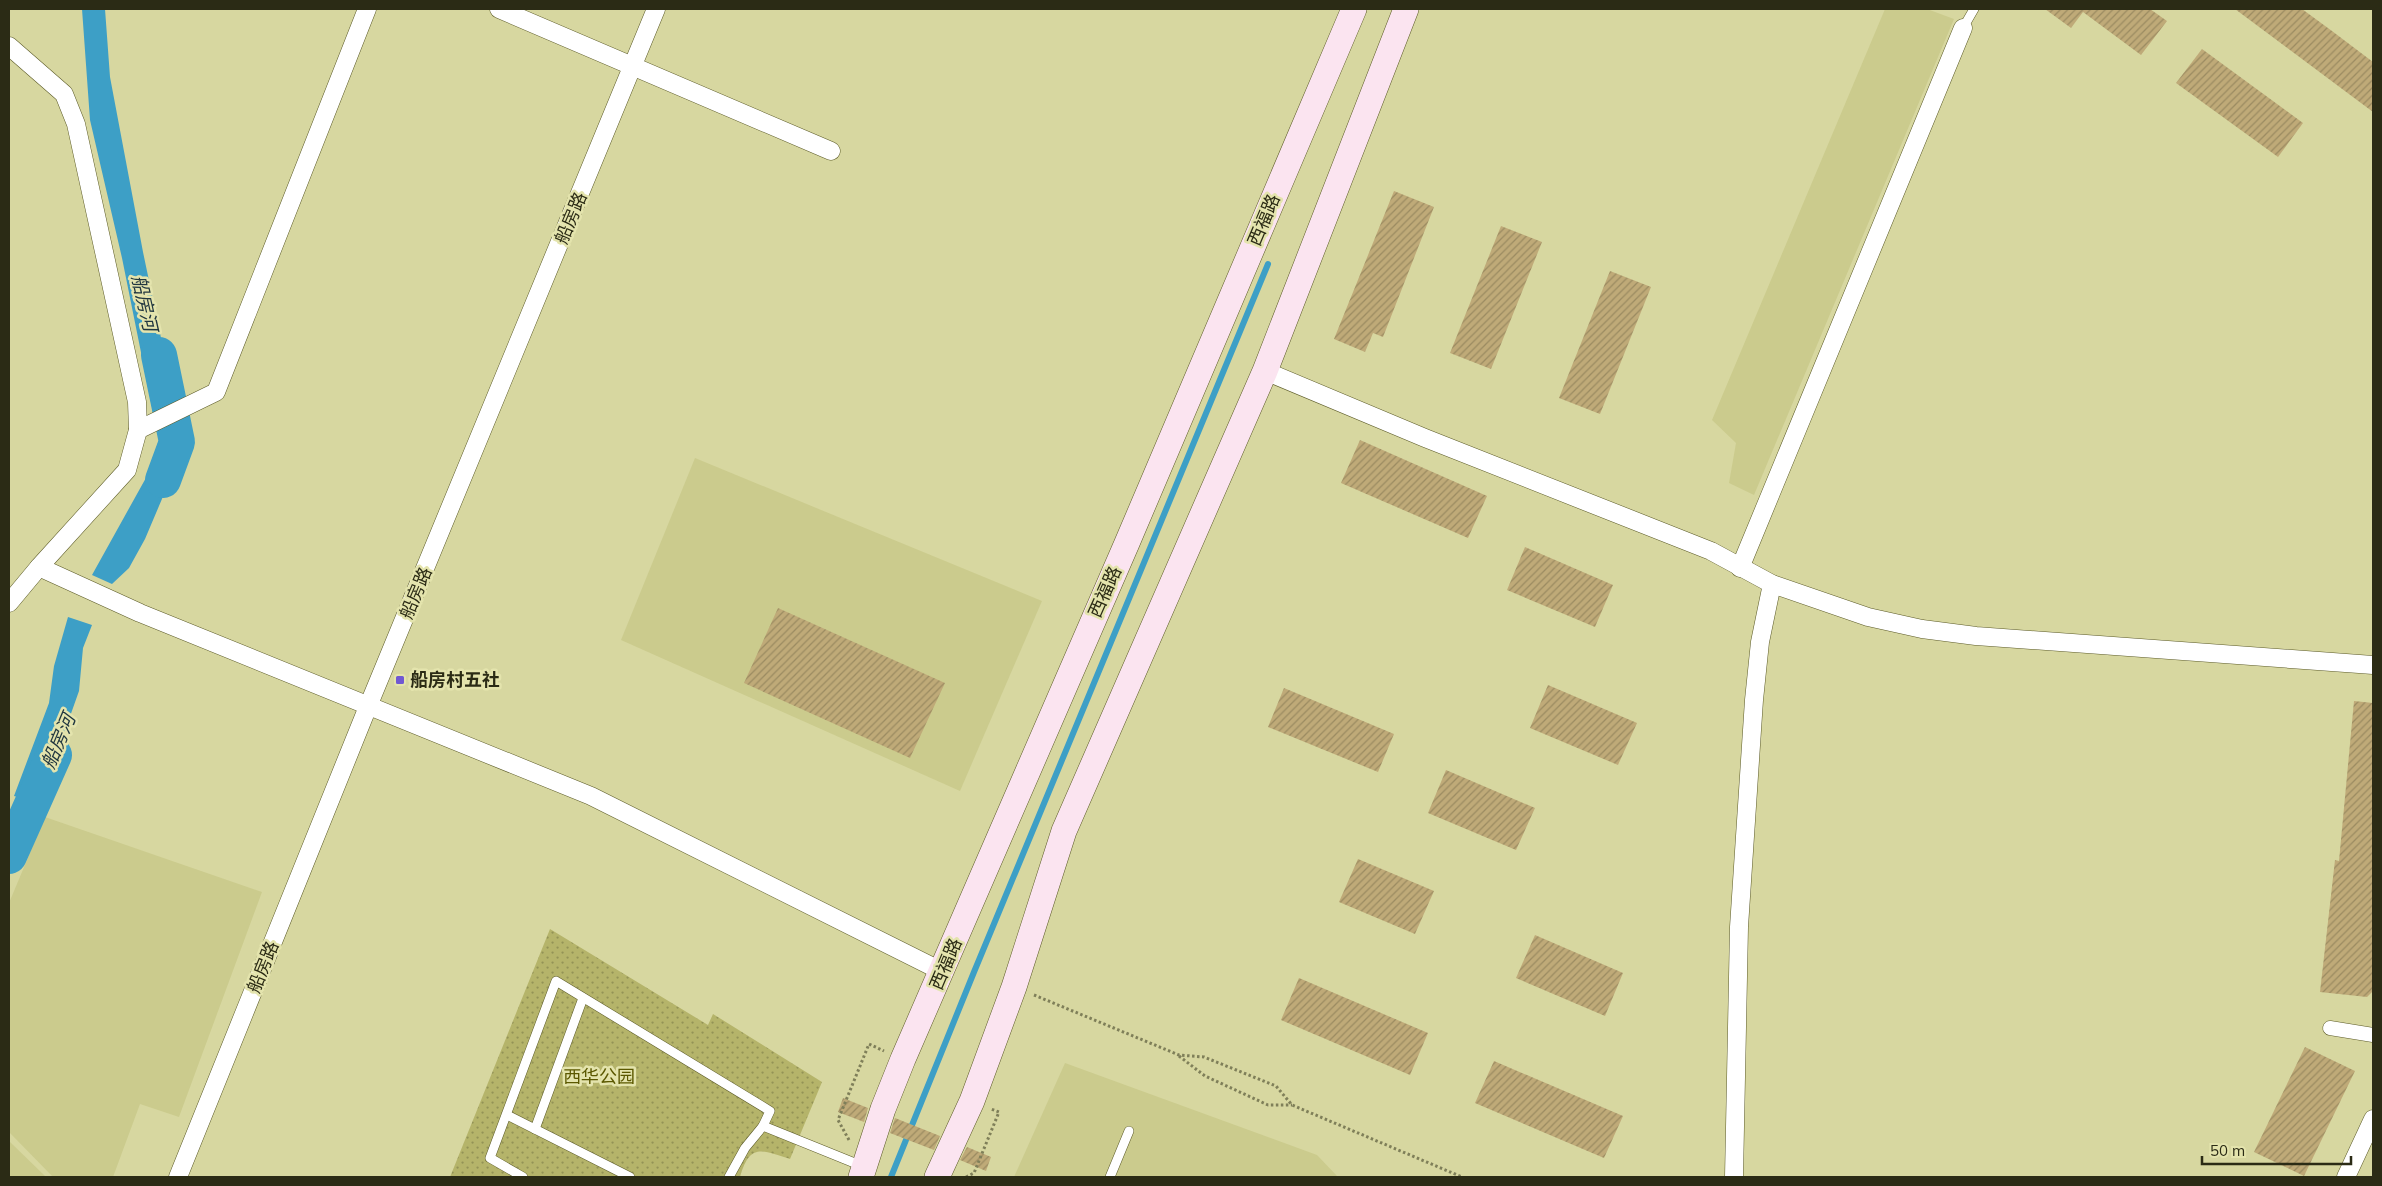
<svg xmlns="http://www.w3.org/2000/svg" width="2382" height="1186" font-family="Mulish,'Noto Sans SC',sans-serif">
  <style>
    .built { fill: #cbcb8d }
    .green { fill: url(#green-dots) }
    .water { fill: #3d9fc6 }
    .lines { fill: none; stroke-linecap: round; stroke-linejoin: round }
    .stream { stroke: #3d9fc6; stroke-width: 6 }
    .river { stroke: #3d9fc6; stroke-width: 36 }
    .building { fill: url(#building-hatch) }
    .service-casing { stroke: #5c5b28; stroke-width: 10 }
    .pedestrian-casing { stroke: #5c5b28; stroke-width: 15 }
    .minor-casing { stroke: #5c5b28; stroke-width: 19 }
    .secondary-casing { stroke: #5c5b28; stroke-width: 26 }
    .path { stroke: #7f7f59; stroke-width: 3; stroke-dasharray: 2.5 2.5; stroke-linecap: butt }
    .service { stroke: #fff; stroke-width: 9 }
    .pedestrian { stroke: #fff; stroke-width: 14 }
    .minor { stroke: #fff; stroke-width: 18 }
    .secondary { stroke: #fbe4f0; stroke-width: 25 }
    .poi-dot { fill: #7058d2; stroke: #e4e4ad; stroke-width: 2 }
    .labels { text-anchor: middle; stroke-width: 5; stroke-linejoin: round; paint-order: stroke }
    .street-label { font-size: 18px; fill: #2b2b15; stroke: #e4e4ad }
    .poi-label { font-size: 18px; font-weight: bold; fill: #2b2b15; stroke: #e4e4ad; text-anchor: start }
    .park-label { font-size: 18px; fill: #5b5800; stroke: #e4e4ad }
    .water-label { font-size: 19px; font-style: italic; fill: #213740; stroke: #e4e4ad }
  </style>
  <defs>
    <pattern id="green-dots" width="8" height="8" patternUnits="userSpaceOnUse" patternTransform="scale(1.25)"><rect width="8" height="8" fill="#b5b46a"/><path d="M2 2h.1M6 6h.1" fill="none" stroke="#939356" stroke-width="1.8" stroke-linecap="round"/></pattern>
    <pattern id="building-hatch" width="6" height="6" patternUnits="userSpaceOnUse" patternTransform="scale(1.25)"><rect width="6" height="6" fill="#bfaa78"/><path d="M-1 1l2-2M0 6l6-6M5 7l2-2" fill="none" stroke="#9b8b61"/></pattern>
  </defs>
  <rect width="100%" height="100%" fill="#d7d7a0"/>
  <g class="built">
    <polygon points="1885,9 1927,9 1954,19 1754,495 1729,483 1736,443 1712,420"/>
    <polygon points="695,458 1042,601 960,791 621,640"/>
    <polygon points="45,817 262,892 179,1117 140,1104 113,1177 53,1177 9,1132 9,903"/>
    <polygon points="1065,1063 1317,1155 1338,1177 1014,1177"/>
    <polygon points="9,1141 46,1177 9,1177"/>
  </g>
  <path class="green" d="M550 929 708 1025 713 1014 822 1082 790 1159C761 1150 750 1143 740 1177H450Z"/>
  <g class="water">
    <polygon points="82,9 105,9 110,77 143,252 174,400 153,412 122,258 90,120"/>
    <polygon points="183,427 184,447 145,539 129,568 112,584 92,575 147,476 159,440"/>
    <polygon points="68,617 92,625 83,648 79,691 62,739 35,802 14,796 49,703 54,666"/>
    <polygon points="9,812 26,820 9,860"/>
  </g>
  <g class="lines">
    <polyline class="stream" points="891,1177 974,972 1268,264"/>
    <g class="river">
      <polyline points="159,355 177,442 163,480"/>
      <polyline points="9,856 54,755"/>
    </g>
  </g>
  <g class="building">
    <polygon points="2045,9 2150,9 2167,21 2141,55 2083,12 2071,28"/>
    <polygon points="2235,9 2302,9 2332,31 2373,62 2373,112"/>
    <polygon points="2202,49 2303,123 2278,157 2176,83"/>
    <polygon points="1394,191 1434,207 1383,337 1373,333 1365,352 1334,339"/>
    <polygon points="1501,226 1542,242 1491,369 1450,353"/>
    <polygon points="1610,271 1651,287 1600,414 1559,398"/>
    <polygon points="1360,440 1487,496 1468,538 1341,483"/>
    <polygon points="1525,547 1613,585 1595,627 1507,590"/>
    <polygon points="778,608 945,683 910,758 744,683"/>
    <polygon points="1548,685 1637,723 1618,765 1530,728"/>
    <polygon points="1284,688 1394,734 1378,772 1268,727"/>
    <polygon points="2354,701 2373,703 2373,991 2367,997 2320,992 2335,860 2339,861"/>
    <polygon points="1446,770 1535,808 1516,850 1428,813"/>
    <polygon points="1358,859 1434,891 1415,934 1339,902"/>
    <polygon points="1535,935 1623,973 1605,1016 1516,978"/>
    <polygon points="1299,978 1428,1033 1410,1075 1281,1020"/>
    <polygon points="2305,1047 2355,1071 2304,1176 2254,1152"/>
    <polygon points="1494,1061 1623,1116 1604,1158 1475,1103"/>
    <polygon points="843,1098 868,1108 864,1122 838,1112"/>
    <polygon points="895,1118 940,1136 934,1150 890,1133"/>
    <polygon points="967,1147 991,1157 986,1171 960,1160"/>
  </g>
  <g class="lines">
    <g class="service-casing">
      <g id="service">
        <polyline points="1963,28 1974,9"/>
        <polyline points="507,1115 630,1177"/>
        <polyline points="763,1126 862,1166"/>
        <polyline points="535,1129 583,998"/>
        <polyline points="523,1177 490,1158 556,981 770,1111 763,1126 745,1148 729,1177"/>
        <polyline points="1110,1177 1129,1131"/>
      </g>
    </g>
    <g class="pedestrian-casing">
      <polyline id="pedestrian" points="2330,1028 2373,1035"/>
    </g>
    <g class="minor-casing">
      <g id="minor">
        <polyline points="499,9 831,151"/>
        <polyline points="9,46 64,94 76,124 137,402 138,430 127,470 39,567 140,613 591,796 943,972"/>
        <polyline points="1265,371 1425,438 1711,551 1772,584 1868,617 1922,629 1976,636 2373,665"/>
        <polyline points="138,430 216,392 367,9"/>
        <polyline points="1740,568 1963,28"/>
        <polyline points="9,603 39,567"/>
        <polyline points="178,1177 369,704 656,9"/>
        <polyline points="1734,1177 1739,927 1754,700 1760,642 1772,584"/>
        <polyline points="2346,1177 2373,1119"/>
      </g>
    </g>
    <g class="secondary-casing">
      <g id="secondary">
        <polyline points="861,1177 883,1109 903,1059 1127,543 1354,9"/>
        <polyline points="937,1177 972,1101 1014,987 1064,831 1265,371 1406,9"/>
      </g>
    </g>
    <g class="path">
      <polyline points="1034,995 1179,1055 1204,1057 1276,1086 1292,1105 1462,1177"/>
      <polyline points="1179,1056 1205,1076 1268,1105 1292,1105"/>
      <polyline points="849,1140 838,1120 869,1044 884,1051"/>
      <polyline points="966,1177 974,1173 999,1112 991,1109"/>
    </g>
    <use href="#service" class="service"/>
    <use href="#pedestrian" class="pedestrian"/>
    <use href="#minor" class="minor"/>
    <use href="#secondary" class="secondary"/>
  </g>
  <rect class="poi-dot" x="395" y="675" width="10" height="10" rx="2.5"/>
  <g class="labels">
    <g class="street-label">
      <text transform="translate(571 218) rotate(-67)" y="6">船房路</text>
      <text transform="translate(1264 220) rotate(-67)" y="6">西福路</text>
      <text transform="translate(1105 592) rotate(-66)" y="6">西福路</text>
      <text transform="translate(416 593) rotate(-67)" y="6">船房路</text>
      <text transform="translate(946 964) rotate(-67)" y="6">西福路</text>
      <text transform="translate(263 967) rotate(-68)" y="6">船房路</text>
    </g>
    <g class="poi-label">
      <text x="410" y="686">船房村五社</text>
    </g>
    <g class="park-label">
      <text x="599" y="1083">西华公园</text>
    </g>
    <g class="water-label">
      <text transform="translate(145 303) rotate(77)" y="7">船房河</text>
      <text transform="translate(58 741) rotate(-67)" y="7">船房河</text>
    </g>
  </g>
  <rect width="2382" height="1186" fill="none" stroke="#2b2b15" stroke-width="20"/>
  <path d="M2202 1156v8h149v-8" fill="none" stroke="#2b2b15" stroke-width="2.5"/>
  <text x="2210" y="1156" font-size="15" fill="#2b2b15" stroke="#e4e4ad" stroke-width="4" paint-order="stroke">50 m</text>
</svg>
